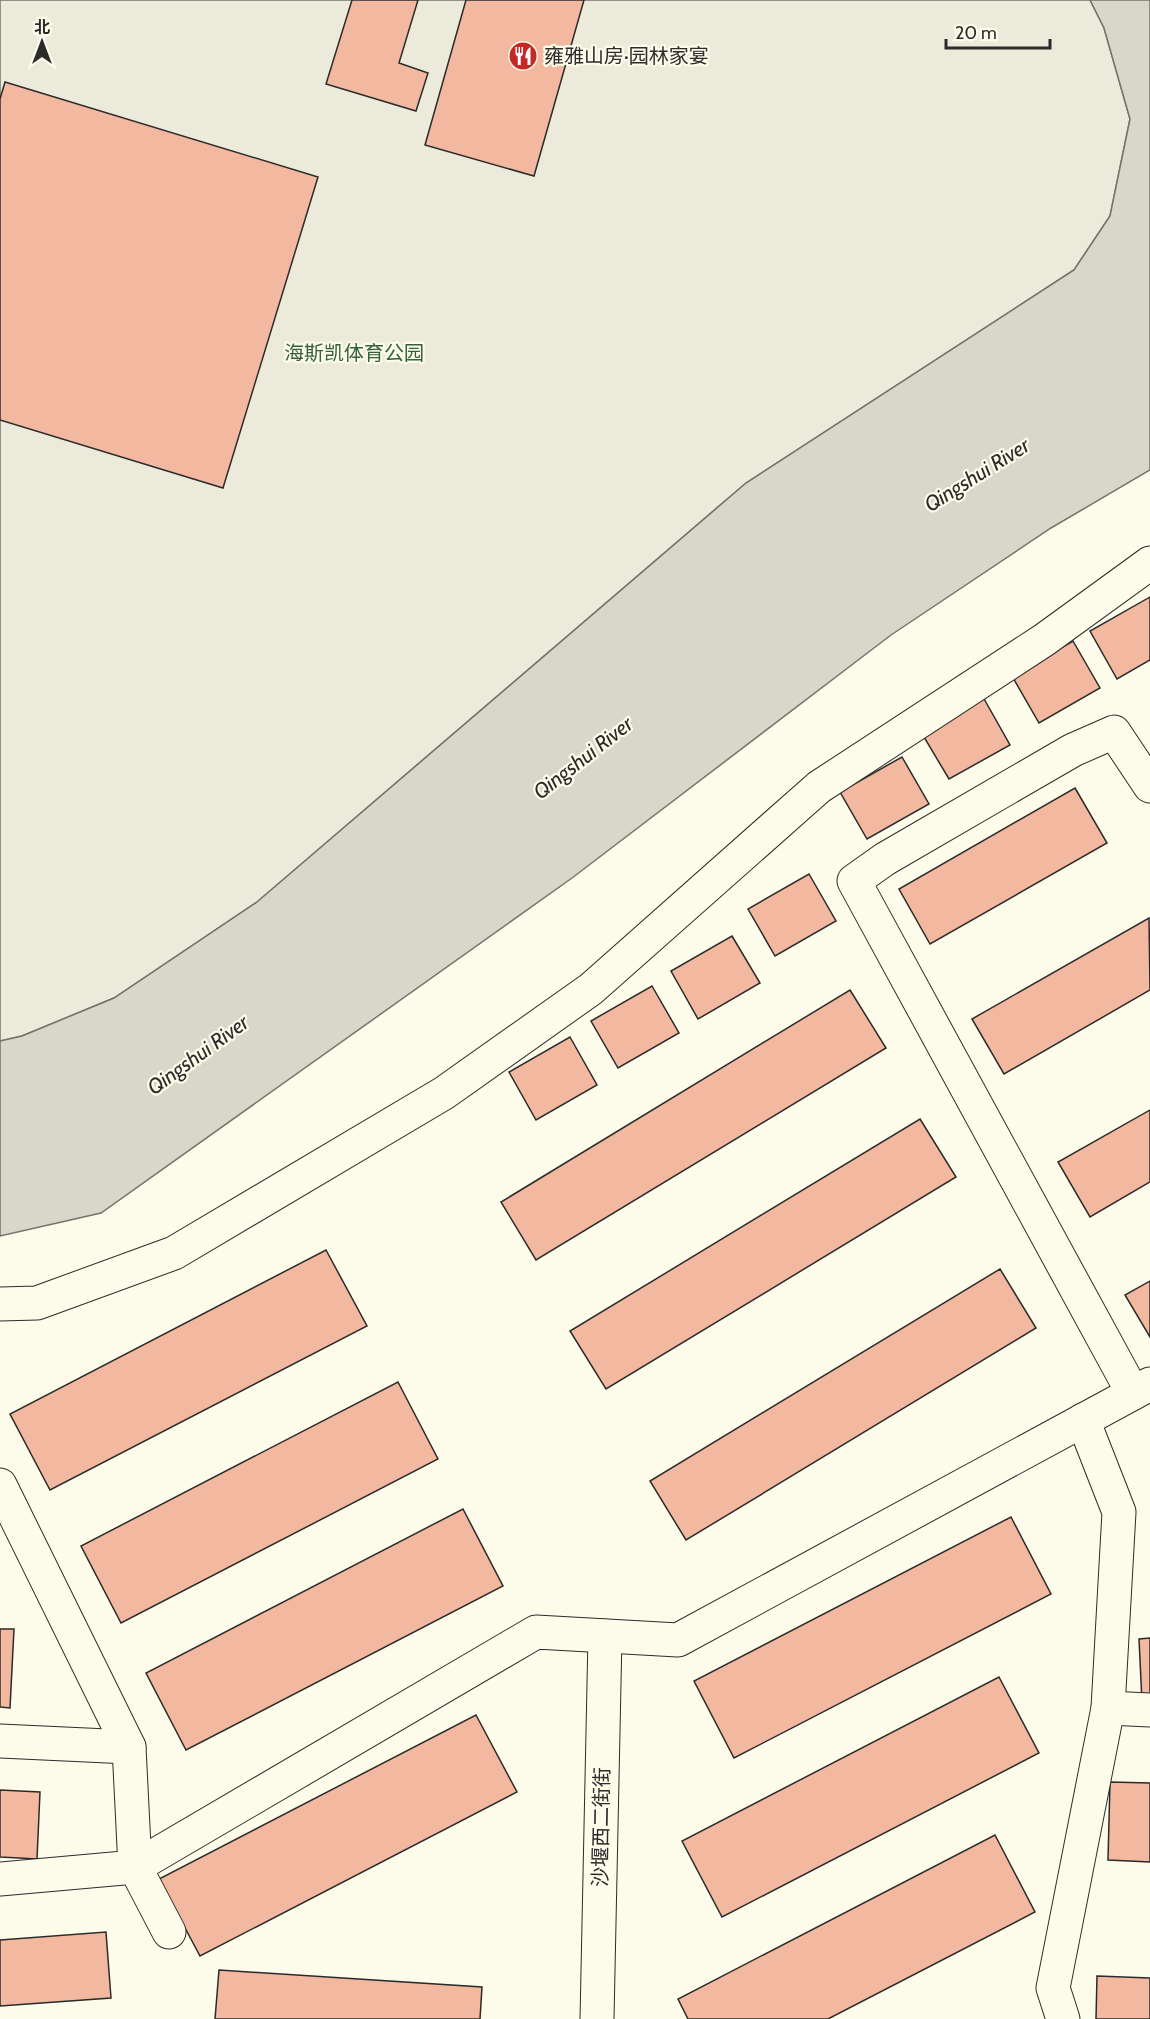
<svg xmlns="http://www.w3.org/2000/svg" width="1150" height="2019" font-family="Cabin,'Noto Sans SC',sans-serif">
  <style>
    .green { fill: #ecebdb; stroke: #74746e; stroke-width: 1.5 }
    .water { fill: #d8d7c9; stroke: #74746e; stroke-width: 1.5 }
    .building { fill: #f2b8a0; stroke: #2b2b2b; stroke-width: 1.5 }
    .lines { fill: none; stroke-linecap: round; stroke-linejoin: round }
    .minor-casing { stroke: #2b2b2b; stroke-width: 35 }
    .minor { stroke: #fdfbea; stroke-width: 33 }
    .labels { text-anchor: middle; stroke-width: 4.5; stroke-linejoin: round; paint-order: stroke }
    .poi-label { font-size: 20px; fill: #2b2b2b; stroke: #fdfbea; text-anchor: start }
    .park-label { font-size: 20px; fill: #34623c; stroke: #fdfbea }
    .street-label { font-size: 20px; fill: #2b2b2b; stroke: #fdfbea }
    .water-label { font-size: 21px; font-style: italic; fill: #2b2b2b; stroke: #fdfbea }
  </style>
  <rect width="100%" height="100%" fill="#fdfbea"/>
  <polygon class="green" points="0,0 1090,0 1104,28 1130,119 1110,216 1074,270 746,483 257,902 114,998 22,1036 0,1041"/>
  <polygon class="water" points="1090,0 1150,0 1150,470 1051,528 891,635 572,878 101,1213 0,1236 0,1041 22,1036 114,998 257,902 746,483 1074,270 1110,216 1130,119 1104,28"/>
  <g class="building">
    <polygon points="352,0 418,0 399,63 428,73 416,111 326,84"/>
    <polygon points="466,0 584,0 534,176 425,145"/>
    <polygon points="5,82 318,177 223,488 0,420 0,99"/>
    <polygon points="1150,597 1150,660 1117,679 1090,631"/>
    <polygon points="1073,641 1100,688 1039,723 1012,676"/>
    <polygon points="983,697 1010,745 949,779 921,732"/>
    <polygon points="902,757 929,804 867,839 840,792"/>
    <polygon points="1075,788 1107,843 930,944 899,889"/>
    <polygon points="809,874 836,921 775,956 748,909"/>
    <polygon points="1149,918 1150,990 1004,1074 972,1019"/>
    <polygon points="732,936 760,983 698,1019 671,971"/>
    <polygon points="652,986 679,1033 618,1068 591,1021"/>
    <polygon points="850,990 886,1048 536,1260 501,1202"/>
    <polygon points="570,1037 597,1085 536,1120 509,1072"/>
    <polygon points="1150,1110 1150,1182 1090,1217 1058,1162"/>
    <polygon points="920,1119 956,1177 606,1389 570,1331"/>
    <polygon points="326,1250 367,1326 50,1490 10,1414"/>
    <polygon points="1000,1269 1036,1328 686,1540 650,1481"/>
    <polygon points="1150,1281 1150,1337 1125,1295"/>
    <polygon points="398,1382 438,1459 121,1623 81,1546"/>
    <polygon points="463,1509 503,1586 186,1750 146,1673"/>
    <polygon points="1011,1517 1051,1594 734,1758 694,1681"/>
    <polygon points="0,1629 14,1629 10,1708 0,1707"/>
    <polygon points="1150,1638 1150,1701 1142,1702 1139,1639"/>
    <polygon points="999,1677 1039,1753 722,1917 682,1841"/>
    <polygon points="476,1715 517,1792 200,1956 159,1879"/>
    <polygon points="1110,1782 1150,1783 1150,1862 1108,1860"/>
    <polygon points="0,1790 40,1792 37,1859 0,1857"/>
    <polygon points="995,1835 1035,1912 828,2019 688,2019 678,1999"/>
    <polygon points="106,1932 111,1998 0,2006 0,1940"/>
    <polygon points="219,1970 482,1987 480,2019 215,2019"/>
    <polygon points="1097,1976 1150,1978 1150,2019 1096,2019"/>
  </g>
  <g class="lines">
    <g class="minor-casing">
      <g id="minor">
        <polyline points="0,1304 37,1303 174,1253 444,1093 591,989 819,787 1044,640 1150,563"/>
        <polyline points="1133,1393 854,881 885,859 1073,750 1114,732 1150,786"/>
        <polyline points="0,1485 129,1747 135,1867 169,1932"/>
        <polyline points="1108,1708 1150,1710"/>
        <polyline points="0,1741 129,1747"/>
        <polyline points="0,1879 135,1867 536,1632 678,1640 1150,1384"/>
        <polyline points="597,2019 605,1636"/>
        <polyline points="1063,2019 1053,1988 1108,1708 1119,1512 1083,1420"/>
      </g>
    </g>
    <use href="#minor" class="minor"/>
  </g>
  <defs>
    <g id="restaurant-disc" transform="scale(1.5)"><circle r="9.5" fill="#c62828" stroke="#fdfbea"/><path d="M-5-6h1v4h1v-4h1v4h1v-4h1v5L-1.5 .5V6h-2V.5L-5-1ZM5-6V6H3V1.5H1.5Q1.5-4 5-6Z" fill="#fff"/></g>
  </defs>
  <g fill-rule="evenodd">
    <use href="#restaurant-disc" x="523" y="56"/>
  </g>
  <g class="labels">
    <g class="poi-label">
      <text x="544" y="63">雍雅山房·园林家宴</text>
    </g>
    <g class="park-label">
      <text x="354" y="360">海斯凯体育公园</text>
    </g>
    <g class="street-label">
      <text transform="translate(601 1827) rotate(-89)" y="7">沙堰西二街街</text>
    </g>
    <g class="water-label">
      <text transform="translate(977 475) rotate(-32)" y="7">Qingshui River</text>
      <text transform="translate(583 758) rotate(-38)" y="7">Qingshui River</text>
      <text transform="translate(198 1055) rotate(-36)" y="7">Qingshui River</text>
    </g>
  </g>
  <g transform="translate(42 42)" stroke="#fdfbea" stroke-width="4.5" paint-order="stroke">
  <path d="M0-4.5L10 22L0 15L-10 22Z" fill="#2b2b2b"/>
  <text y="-9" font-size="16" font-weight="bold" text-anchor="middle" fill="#2b2b2b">北</text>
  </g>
  <path d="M946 39v9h104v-9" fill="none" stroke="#2b2b2b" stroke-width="3"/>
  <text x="955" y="39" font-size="18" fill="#2b2b2b" stroke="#fdfbea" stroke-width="4.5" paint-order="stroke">20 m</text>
</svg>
